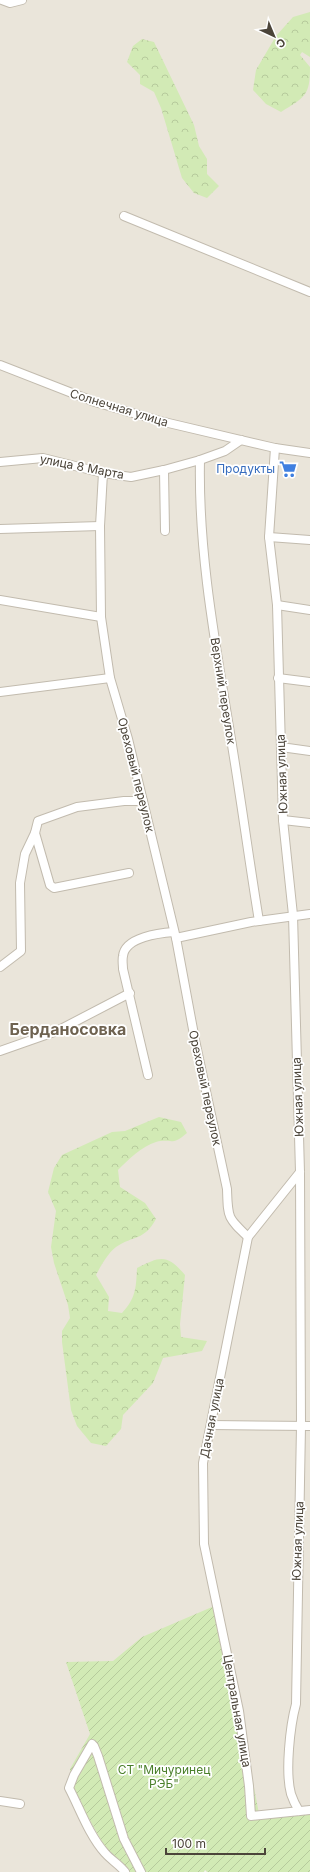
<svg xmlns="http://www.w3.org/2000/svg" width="310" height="1872" font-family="Inter,sans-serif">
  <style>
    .residential { fill: #eae5da }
    .forest { fill: url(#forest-crowns) }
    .garden { fill: url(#garden-furrows) }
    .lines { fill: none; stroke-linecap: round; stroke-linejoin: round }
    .minor-casing { stroke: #c2bbae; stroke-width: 10 }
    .minor { stroke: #fff; stroke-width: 8 }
    .labels { text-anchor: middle; stroke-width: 3.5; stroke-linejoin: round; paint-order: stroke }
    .street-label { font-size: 12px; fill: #4b4439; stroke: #fff }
    .shop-label { font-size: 12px; fill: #366cbe; stroke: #fff; text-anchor: end }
    .park-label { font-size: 12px; fill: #4a7f2a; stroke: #fff }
    .district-label { font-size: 16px; font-weight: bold; fill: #6e6250; stroke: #fff }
  </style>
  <defs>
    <pattern id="forest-crowns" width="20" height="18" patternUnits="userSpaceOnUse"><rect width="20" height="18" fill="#d2eab5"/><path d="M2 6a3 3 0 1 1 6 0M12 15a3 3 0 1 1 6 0" fill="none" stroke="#b6ca9c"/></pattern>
    <pattern id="garden-furrows" width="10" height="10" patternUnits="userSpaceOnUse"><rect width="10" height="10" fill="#d2eab5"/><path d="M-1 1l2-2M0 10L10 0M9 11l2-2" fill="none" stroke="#b6ca9c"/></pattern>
  </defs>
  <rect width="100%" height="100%" fill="#f6f3ec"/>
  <polygon class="residential" points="0,0 310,0 310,1812 260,1820 129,1872 0,1872"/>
  <g class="forest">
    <path d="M310 12V57L302 52 300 55 310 67C310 96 305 97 281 112L266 104 253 90 256 70 276 36 293 17Z"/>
    <polygon points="142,39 154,42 194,125 199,146 207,159 207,174 219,186 207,198 194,193 182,178 161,108 154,92 140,84 140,75 127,62 133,46"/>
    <path d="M159 1117 181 1122 187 1133C171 1147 172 1138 156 1142 142 1146 128 1160 118 1170L120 1187 145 1203 156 1219C144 1241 134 1235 116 1247 107 1254 101 1266 96 1275L109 1297 108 1311 122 1313C136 1298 136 1288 137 1268 161 1256 167 1254 185 1275L180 1324 181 1337 207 1341 202 1351 163 1358 153 1383 123 1415 121 1429 106 1446 91 1443 77 1426 71 1410 62 1342V1331L70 1318 68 1305 54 1263 51 1247 56 1211 48 1192 54 1168 62 1155 112 1132 125 1131Z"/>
  </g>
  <polygon class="garden" points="219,1604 260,1819 310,1814 310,1872 207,1872 205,1870 204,1872 128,1872 106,1849 71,1787 70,1769 90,1734 66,1662 113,1661 142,1637"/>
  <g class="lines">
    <g class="minor-casing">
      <g id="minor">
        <polyline points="2,0 10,3 22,0"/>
        <polyline points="124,216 310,292"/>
        <polyline points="0,365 95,402 160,421 275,448 310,453"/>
        <path d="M275 448 269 537 277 605 283 820 293 915 300 1172 301 1426 296 1704C290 1726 285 1772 291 1794 293 1800 296 1806 299 1811"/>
        <path d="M200 460C198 553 216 647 231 739 241 799 249 860 259 921"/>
        <polyline points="0,462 43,458 103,473 131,477 164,470 200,460 225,451 241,440"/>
        <polyline points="164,470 165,531"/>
        <path d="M103 473 100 526 101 617 110 678 128 739 176 938 195 1040 227 1189C228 1218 227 1217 248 1237"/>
        <polyline points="0,529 100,526"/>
        <polyline points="269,537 310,540"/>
        <polyline points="0,600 101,617"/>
        <polyline points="277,605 310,610"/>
        <polyline points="278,678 310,682"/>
        <polyline points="0,692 110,678"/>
        <polyline points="281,747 310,751"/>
        <polyline points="283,820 310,823"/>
        <polyline points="129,873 54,888 50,885 35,833 38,821 77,807 124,801 143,801"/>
        <polyline points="176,938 251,922 310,914"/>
        <polyline points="0,967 21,951 20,883 25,854 35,833"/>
        <polyline points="0,1051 57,1031 130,993"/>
        <path d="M148 1075 123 969C123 965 122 960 123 956 125 937 160 933 174 932"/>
        <polyline points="300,1172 248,1237 203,1463 204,1544 239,1711 249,1786 251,1816 310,1810"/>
        <polyline points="211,1425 310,1426"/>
        <polyline points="0,1801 20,1804"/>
        <path d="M125 1872C119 1864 111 1860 105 1853 89 1835 80 1809 69 1788L74 1775 92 1744 94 1746 98 1756 124 1839 141 1872"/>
      </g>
    </g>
    <use href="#minor" class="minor"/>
  </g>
  <defs>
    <g id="supermarket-bare" transform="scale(1.38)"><path d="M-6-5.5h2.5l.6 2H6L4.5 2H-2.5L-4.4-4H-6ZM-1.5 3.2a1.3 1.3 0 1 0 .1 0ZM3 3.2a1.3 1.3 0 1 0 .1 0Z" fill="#3f7fe0" stroke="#fff" stroke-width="2.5" paint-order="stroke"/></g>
  </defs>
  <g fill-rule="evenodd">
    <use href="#supermarket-bare" x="288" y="469"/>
  </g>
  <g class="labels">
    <g class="street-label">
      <text transform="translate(119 408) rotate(17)" y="4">Солнечная улица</text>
      <text transform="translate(82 467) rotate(11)" y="4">улица 8 Марта</text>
      <text transform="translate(223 691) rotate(81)" y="4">Верхний переулок</text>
      <text transform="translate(282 774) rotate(-92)" y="4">Южная улица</text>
      <text transform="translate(136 775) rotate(76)" y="4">Ореховый переулок</text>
      <text transform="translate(205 1088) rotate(78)" y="4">Ореховый переулок</text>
      <text transform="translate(298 1097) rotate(-92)" y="4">Южная улица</text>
      <text transform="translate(212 1418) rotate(-79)" y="4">Дачная улица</text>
      <text transform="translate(298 1541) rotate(-88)" y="4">Южная улица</text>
      <text transform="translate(237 1711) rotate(80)" y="4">Центральная улица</text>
    </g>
    <g class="shop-label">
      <text x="275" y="473">Продукты</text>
    </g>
    <g class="park-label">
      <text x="164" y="1774">СТ "Мичуринец<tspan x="164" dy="14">РЭБ"</tspan></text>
    </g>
    <g class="district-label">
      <text x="68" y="1035">Берданосовка</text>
    </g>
  </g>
  <g transform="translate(274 36) rotate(136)" stroke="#ffffff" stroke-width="3" paint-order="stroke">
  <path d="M0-3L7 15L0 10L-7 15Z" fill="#4b4439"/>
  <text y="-6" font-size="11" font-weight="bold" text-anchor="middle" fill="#4b4439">С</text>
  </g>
  <path d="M166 1848v6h99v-6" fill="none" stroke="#4b4439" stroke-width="2"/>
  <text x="172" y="1848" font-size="12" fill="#4b4439" stroke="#ffffff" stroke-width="3" paint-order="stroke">100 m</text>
</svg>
